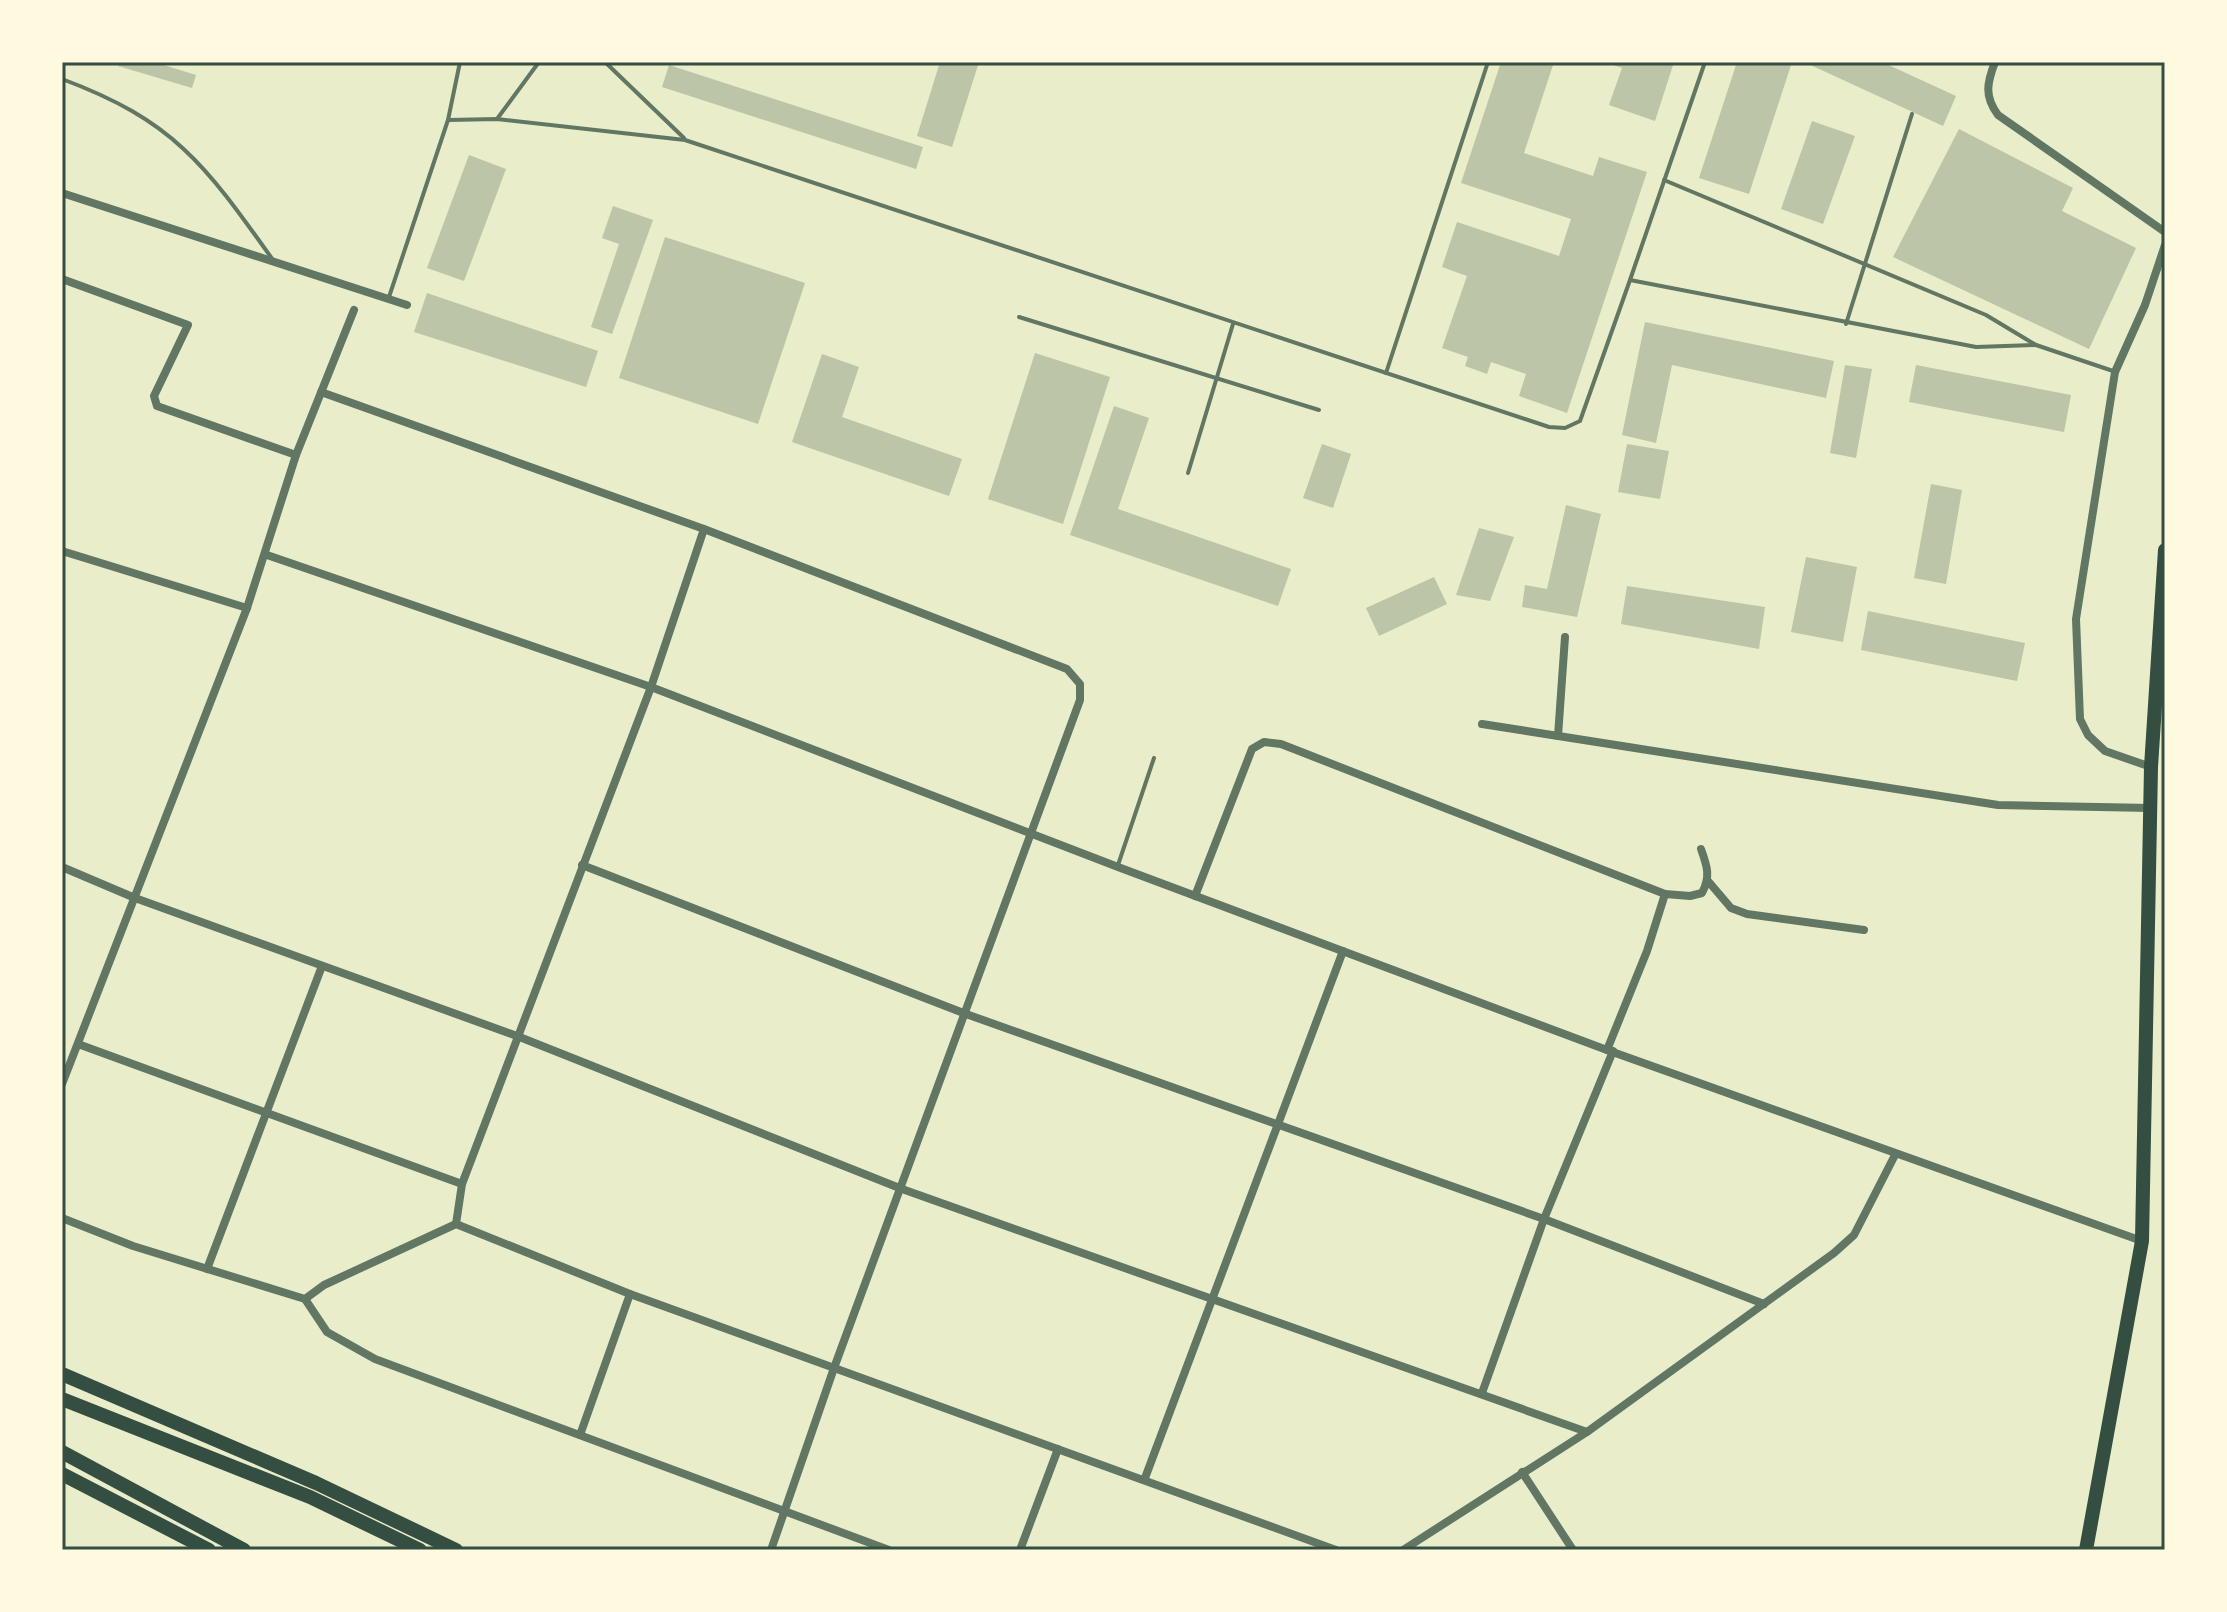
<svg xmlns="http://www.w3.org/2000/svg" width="2227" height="1612" font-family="Helvetica,sans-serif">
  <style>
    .building { fill: #bcc5a7 }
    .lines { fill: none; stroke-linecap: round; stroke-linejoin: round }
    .service { stroke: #617663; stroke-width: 4 }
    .minor { stroke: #617663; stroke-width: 8 }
    .primary { stroke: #344e41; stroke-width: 14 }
    .trunk { stroke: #344e41; stroke-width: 14 }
    .neatline { fill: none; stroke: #344e41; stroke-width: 3 }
  </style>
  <rect width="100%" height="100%" fill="#e9edc9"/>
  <g class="building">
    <polygon points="119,62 154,62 196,75 192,88 118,66"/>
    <polygon points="940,62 979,62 952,147 917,136"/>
    <polygon points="1501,62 1554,62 1524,153 1593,176 1599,157 1647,172 1567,413 1519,396 1526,374 1491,362 1487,374 1465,366 1468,357 1442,348 1467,276 1442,267 1457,222 1559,256 1571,219 1461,183"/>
    <polygon points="1605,62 1674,62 1655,121 1609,105 1622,68"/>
    <polygon points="1737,62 1792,62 1749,194 1699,178"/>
    <polygon points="1804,62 1882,62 1956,96 1943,126"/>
    <polygon points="669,65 923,147 916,169 662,87"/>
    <polygon points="1812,121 1855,136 1823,224 1781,209"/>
    <polygon points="1959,129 2073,188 2062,211 2136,248 2089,349 1893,257"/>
    <polygon points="469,155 506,169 464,281 427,268"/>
    <polygon points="613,206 653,220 612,334 591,327 619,244 602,238"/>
    <polygon points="665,237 805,283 758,424 619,378"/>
    <polygon points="427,293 598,351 586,387 414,332"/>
    <polygon points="1645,322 1834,361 1826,398 1672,365 1656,443 1622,435"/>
    <polygon points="1035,353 1110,377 1063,524 988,499"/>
    <polygon points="822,354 859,367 842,417 962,459 949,496 792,442"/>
    <polygon points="1845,365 1872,369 1856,458 1830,453"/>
    <polygon points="1916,365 2071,395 2064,432 1909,402"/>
    <polygon points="1114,406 1149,418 1118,509 1291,569 1278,606 1070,535"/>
    <polygon points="1322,444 1351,454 1333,508 1303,498"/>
    <polygon points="1627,444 1669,451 1660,499 1618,492"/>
    <polygon points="1931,484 1962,490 1946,584 1914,578"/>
    <polygon points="1566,505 1601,514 1577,617 1522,607 1525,585 1547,589"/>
    <polygon points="1479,528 1514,537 1490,601 1456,595"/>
    <polygon points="1806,557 1857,567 1843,642 1791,632"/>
    <polygon points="1434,577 1447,604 1379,636 1366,608"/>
    <polygon points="1627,586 1765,607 1759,649 1621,624"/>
    <polygon points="1868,611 2025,643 2017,681 1861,650"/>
  </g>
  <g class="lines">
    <g class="service">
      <polyline points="605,62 684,138"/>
      <path d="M62 79C175 121 206 166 273 260"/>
      <polyline points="497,119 539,62"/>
      <polyline points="448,120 497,119 685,140 1549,427 1565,428 1580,421 1630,280 1976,347 2036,345"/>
      <polyline points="1664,180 1986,315 2036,345 2113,371"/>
      <polyline points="1630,280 1705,62"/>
      <polyline points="389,297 448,120 460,62"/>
      <polyline points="1019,317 1319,410"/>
      <polyline points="1846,324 1912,114"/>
      <polyline points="1386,373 1488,62"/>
      <polyline points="1188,473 1233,324"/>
      <polyline points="1118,865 1154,758"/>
    </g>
    <g class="minor">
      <path d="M1995 62C1987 83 1984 96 1998 115L2165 232"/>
      <polyline points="62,193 407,305"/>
      <polyline points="62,279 188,325 154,396 157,406 296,455"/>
      <polyline points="321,392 704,529 1067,669 1080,684 1080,700 834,1368 771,1550"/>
      <polyline points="62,551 247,608"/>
      <polyline points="267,555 651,687 1118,867 1607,1050 2142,1241"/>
      <polyline points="1482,724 1998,805 2151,808"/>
      <polyline points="1558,736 1565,637"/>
      <polyline points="2151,767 2105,751 2088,735 2080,719 2076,619 2115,372 2145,305 2165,245"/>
      <polyline points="582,865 966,1014 1544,1219 1764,1304"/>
      <polyline points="62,867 135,898 517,1036 902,1189 1587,1432"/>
      <polyline points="1708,881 1731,908 1747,914 1864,930"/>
      <path d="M1665 894 1690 896 1702 893C1711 876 1707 866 1701 849"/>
      <polyline points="1195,896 1252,749 1264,742 1281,744 1665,894 1647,951 1607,1050"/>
      <polyline points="78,1044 462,1184"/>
      <polyline points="62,1084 247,608 296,455 354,310"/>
      <polyline points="62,1218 133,1246 305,1299 324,1285 456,1224 630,1294 1336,1550"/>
      <polyline points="456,1224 462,1184 651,687 704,529"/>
      <polyline points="207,1269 322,966"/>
      <polyline points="305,1299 327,1332 375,1359 889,1550"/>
      <polyline points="1482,1393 1544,1219 1613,1051"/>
      <polyline points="580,1435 630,1294"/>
      <polyline points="1522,1472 1573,1550"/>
      <polyline points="1145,1478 1343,951"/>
      <polyline points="1020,1550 1058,1449"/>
      <polyline points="1403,1550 1587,1432 1834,1253 1854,1235 1895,1155"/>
    </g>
    <g class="primary">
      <polyline points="62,1374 316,1483 456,1550"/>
      <polyline points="62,1474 209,1550"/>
      <polyline points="2086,1550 2142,1241 2151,767 2165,550"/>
    </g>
    <g class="trunk">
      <polyline points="62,1399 310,1497 420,1550"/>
      <polyline points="62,1452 244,1550"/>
    </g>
  </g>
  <rect width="2227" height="1612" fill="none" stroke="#fefae0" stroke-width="128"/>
  <rect x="64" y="64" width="2099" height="1484" class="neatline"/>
</svg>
